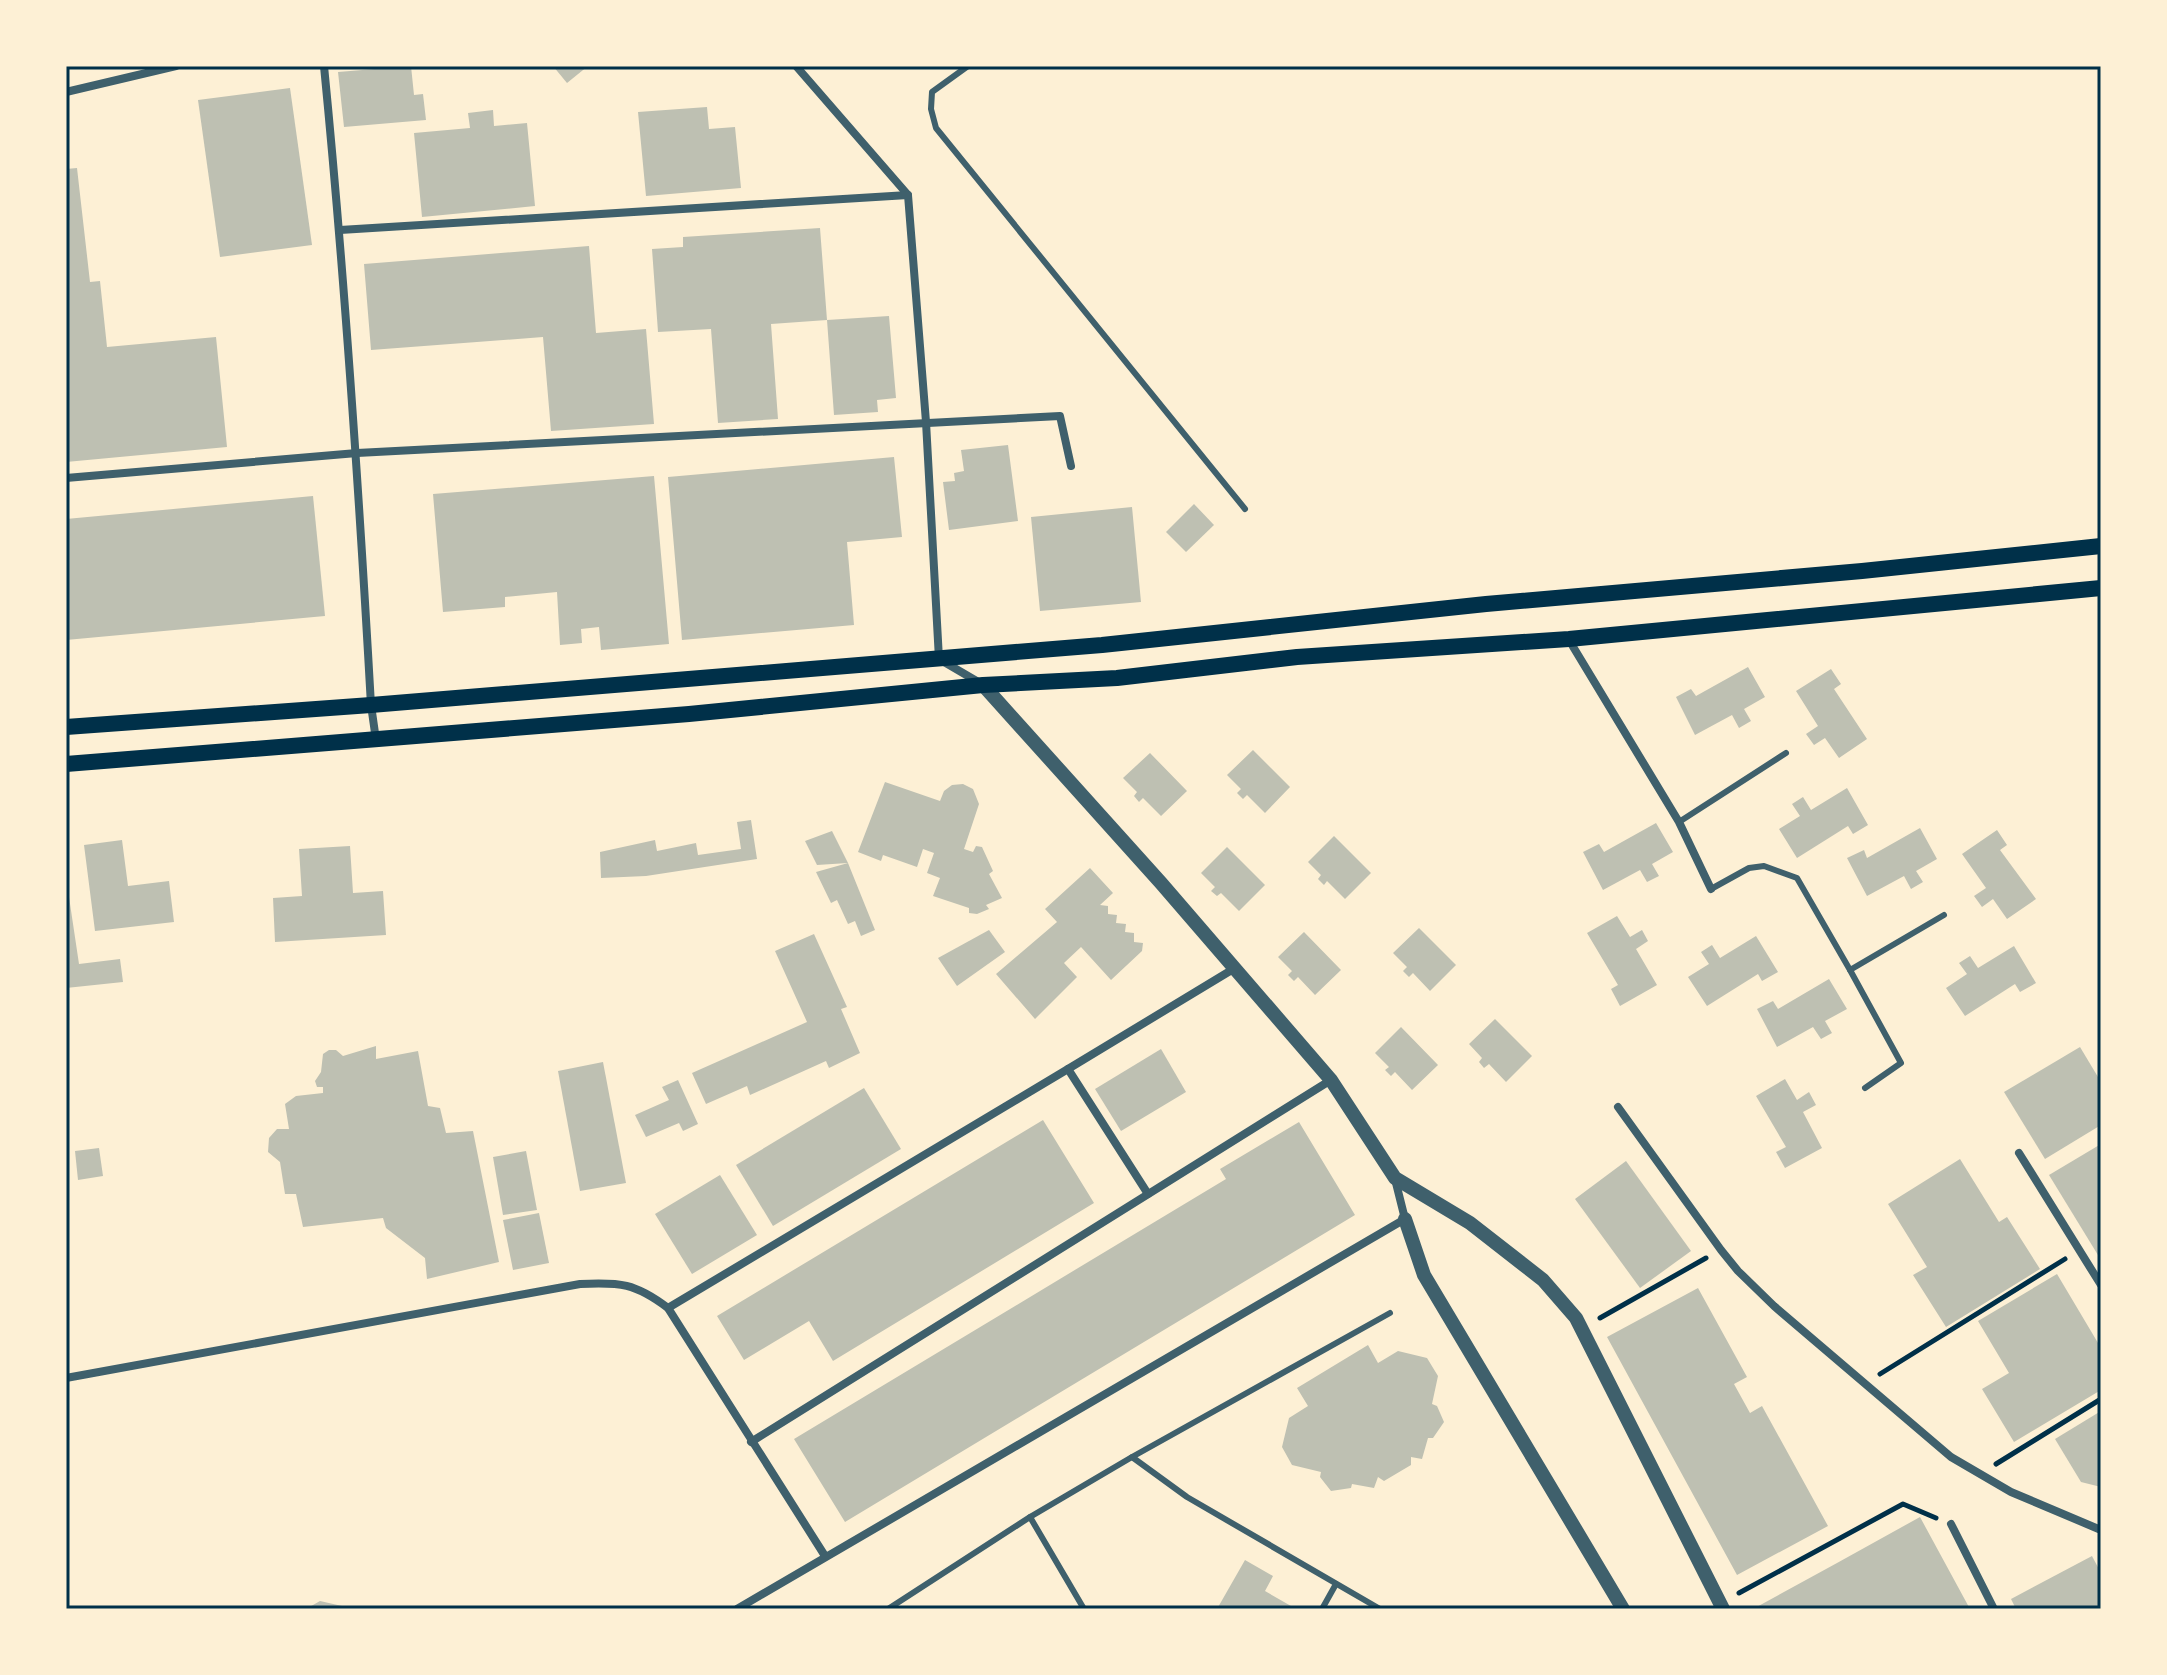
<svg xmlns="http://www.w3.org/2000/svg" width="2167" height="1675" font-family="'IBM Plex Sans',sans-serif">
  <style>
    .building { fill: #bec0b2 }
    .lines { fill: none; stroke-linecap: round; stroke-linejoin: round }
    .path { stroke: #003049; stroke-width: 5 }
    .service { stroke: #3f606c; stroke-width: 6 }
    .minor { stroke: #3f606c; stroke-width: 8 }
    .tertiary { stroke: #3f606c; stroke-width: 14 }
    .secondary { stroke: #003049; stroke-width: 16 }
    .neatline { fill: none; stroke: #003049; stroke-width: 3 }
  </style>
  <rect width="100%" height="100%" fill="#fdf0d5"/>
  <g class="building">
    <polygon points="411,66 414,95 423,94 426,120 344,127 338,72"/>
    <polygon points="553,66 588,66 567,83"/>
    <polygon points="290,88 312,245 220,257 198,100"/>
    <polygon points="707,107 709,129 735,127 741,188 646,196 638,112"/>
    <polygon points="493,110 494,126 527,123 535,206 422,217 414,133 470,128 468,113"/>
    <polygon points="77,168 90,282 100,281 107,347 216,337 227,447 66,462 66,169"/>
    <polygon points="820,228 827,320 771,324 778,419 718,423 711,329 658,332 652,249 683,247 683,237"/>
    <polygon points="589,246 596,333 646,329 654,424 551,431 543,337 371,350 364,264"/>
    <polygon points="889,316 896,398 877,400 878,412 834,415 827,320"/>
    <polygon points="1008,445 1018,521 949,530 943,482 955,481 954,473 964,471 961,450"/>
    <polygon points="894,457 902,537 847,542 854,625 682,640 668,477"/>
    <polygon points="654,476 669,644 601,650 599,627 581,629 582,643 560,645 557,592 505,597 505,607 443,612 433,494"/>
    <polygon points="313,496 325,616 66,640 66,519"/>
    <polygon points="1194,504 1214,525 1186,552 1166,532"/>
    <polygon points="1132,507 1141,602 1040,611 1031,517"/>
    <polygon points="1748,667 1765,697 1744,709 1751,721 1739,728 1732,715 1695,735 1676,697 1691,689 1696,696"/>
    <polygon points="1831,669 1841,684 1834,689 1867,739 1839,758 1825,738 1814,745 1806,734 1818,726 1796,691"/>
    <polygon points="1253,750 1290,787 1265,813 1247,795 1243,799 1237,793 1241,789 1227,775"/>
    <polygon points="1150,753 1187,791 1161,816 1143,798 1139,802 1134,796 1137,792 1123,778"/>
    <polygon points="885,782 940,801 944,791 952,785 963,784 973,789 979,804 964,849 973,852 976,846 982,847 993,871 989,874 1002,898 986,905 989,909 977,914 969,913 969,908 933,896 940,878 927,873 934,853 923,849 917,867 883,855 881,861 858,852"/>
    <polygon points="1847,788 1868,825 1853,834 1848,826 1797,858 1779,829 1800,816 1792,804 1803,797 1811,810"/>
    <polygon points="751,820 757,859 646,876 601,878 600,852 655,840 657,851 696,843 698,855 741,849 737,822"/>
    <polygon points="1656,823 1673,852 1652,864 1659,876 1647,882 1640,870 1603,890 1583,852 1599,844 1604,852"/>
    <polygon points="1920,828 1937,859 1916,871 1923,882 1911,889 1904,876 1867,896 1847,858 1864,850 1867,858"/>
    <polygon points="1997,830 2007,845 2000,850 2036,899 2007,919 1993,899 1982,907 1974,896 1986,888 1962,854"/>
    <polygon points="832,831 848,863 875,930 861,936 855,921 848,924 837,900 831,903 816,872 848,863 817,865 805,841"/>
    <polygon points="1334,836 1371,873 1345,899 1327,881 1324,885 1318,879 1321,875 1308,862"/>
    <polygon points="122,840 128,886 169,881 174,922 95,931 84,845"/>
    <polygon points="350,846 353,893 383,891 386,935 275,942 273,898 302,896 299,849"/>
    <polygon points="1227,847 1265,885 1239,911 1221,893 1217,896 1211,891 1215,887 1201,873"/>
    <polygon points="1090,868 1113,893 1100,905 1108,906 1108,914 1117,915 1116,923 1126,924 1125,932 1134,933 1134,942 1143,943 1142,951 1111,980 1081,947 1064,963 1077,977 1035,1019 996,974 1057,922 1045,909"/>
    <polygon points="66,877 79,964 120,959 123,982 66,988"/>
    <polygon points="1617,916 1630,937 1642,930 1648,941 1636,949 1657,985 1620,1006 1611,989 1618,985 1587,933"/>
    <polygon points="1419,928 1456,965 1430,991 1413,973 1409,977 1403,971 1407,967 1393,953"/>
    <polygon points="989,930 1005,952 957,986 938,958"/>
    <polygon points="1304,932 1341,970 1315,995 1298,977 1294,981 1288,975 1292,971 1278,957"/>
    <polygon points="814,934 847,1007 841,1009 860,1053 829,1068 826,1061 750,1095 747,1086 706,1104 692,1073 807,1022 775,951"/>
    <polygon points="1756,936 1778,972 1762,981 1758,974 1707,1006 1688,977 1709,964 1701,952 1712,945 1720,958"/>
    <polygon points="2014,946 2036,983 2020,992 2015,984 1965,1016 1946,988 1967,974 1959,963 1970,956 1978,968"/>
    <polygon points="1829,979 1847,1009 1825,1021 1832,1033 1821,1039 1813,1027 1777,1047 1757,1009 1773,1001 1778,1009"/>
    <polygon points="1495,1019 1532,1056 1506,1082 1489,1064 1484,1068 1479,1062 1482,1058 1469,1044"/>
    <polygon points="1401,1027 1438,1065 1412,1090 1395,1072 1391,1076 1385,1070 1389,1067 1375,1053"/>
    <polygon points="376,1046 376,1059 418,1051 428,1106 440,1108 446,1133 473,1131 499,1262 427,1279 425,1258 386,1228 383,1218 303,1227 296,1194 285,1194 280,1162 268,1152 269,1138 277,1129 289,1129 285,1104 296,1096 323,1093 323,1087 317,1087 315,1081 321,1072 323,1054 329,1050 336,1050 343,1056"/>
    <polygon points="2080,1047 2101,1082 2101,1125 2045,1159 2004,1092"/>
    <polygon points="1161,1049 1186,1092 1121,1131 1095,1089"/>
    <polygon points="603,1062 626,1183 580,1191 558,1071"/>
    <polygon points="1785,1079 1797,1100 1809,1092 1816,1105 1803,1112 1822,1148 1785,1168 1776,1152 1786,1147 1756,1096"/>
    <polygon points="678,1080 698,1124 683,1131 679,1123 646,1137 635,1115 669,1100 662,1087"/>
    <polygon points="864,1088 901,1149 773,1226 736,1165"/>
    <polygon points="1043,1120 1094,1203 833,1361 809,1321 744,1360 717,1316"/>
    <polygon points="1299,1122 1355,1215 845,1522 794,1439 1226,1179 1220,1169"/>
    <polygon points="2101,1144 2101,1260 2049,1175"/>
    <polygon points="99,1148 103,1176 78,1180 75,1151"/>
    <polygon points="526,1151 537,1210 503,1215 493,1157"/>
    <polygon points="1960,1159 1999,1222 2007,1217 2040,1269 1946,1327 1913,1275 1927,1267 1888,1204"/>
    <polygon points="1626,1161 1691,1251 1640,1288 1575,1199"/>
    <polygon points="720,1175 757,1235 692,1274 655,1214"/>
    <polygon points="539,1213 549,1263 513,1270 503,1220"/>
    <polygon points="2057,1274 2101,1348 2101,1390 2014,1442 1982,1389 2009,1373 1978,1321"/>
    <polygon points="1698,1288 1747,1377 1734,1384 1750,1413 1762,1406 1828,1526 1737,1575 1607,1337"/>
    <polygon points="1368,1345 1378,1363 1398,1351 1427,1358 1438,1376 1432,1404 1437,1406 1444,1422 1433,1438 1428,1438 1422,1459 1411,1457 1411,1465 1384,1481 1378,1477 1374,1488 1352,1484 1351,1488 1331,1491 1320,1477 1321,1472 1292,1465 1282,1447 1289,1418 1308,1406 1297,1388"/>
    <polygon points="2101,1411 2101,1487 2081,1482 2055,1439"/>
    <polygon points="1920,1517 1970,1609 1753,1609 1837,1563"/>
    <polygon points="2092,1556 2101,1573 2101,1609 2016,1609 2011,1599"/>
    <polygon points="1245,1560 1273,1576 1265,1591 1291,1606 1289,1609 1217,1609"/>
    <polygon points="320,1601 342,1606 343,1609 306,1609"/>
  </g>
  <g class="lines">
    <g class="path">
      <polyline points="1600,1318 1706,1258"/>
      <polyline points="1880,1374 2065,1259"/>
      <polyline points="1996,1464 2101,1399"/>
      <polyline points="1739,1593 1903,1504 1936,1518"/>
    </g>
    <g class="service">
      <polyline points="968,66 932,92 931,109 936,128 1245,509"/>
      <polyline points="1679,822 1786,753"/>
      <polyline points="1711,889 1749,868 1764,866 1797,878 1850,970 1944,915"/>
      <polyline points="1850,970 1901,1063 1865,1088"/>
      <polyline points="1132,1457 1390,1313"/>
      <polyline points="1030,1517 1084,1609"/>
      <polyline points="888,1609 1030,1517 1132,1457 1187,1497 1380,1609"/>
      <polyline points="1322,1609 1336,1584"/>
    </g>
    <g class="minor">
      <path d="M324 66C345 279 359 492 371 705L376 740"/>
      <polyline points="796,66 908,195 926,422 939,659 980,683"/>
      <polyline points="66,92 176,66"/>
      <polyline points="340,230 908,195"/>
      <polyline points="66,478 357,453 1060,416 1071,466"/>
      <polyline points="1569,640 1679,822 1711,889"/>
      <polyline points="1068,1069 1235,968"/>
      <polyline points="1618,1107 1721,1250 1738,1271 1774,1306 1951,1457 2011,1492 2101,1530"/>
      <polyline points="2019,1153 2101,1285"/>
      <polyline points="668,1308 1068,1069 1148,1194"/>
      <path d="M66 1378 580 1284C620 1282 635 1283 668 1308L825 1556"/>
      <polyline points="751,1442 1331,1080"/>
      <polyline points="1951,1524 1994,1609"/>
      <polyline points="737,1609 1405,1219 1395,1179"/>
    </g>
    <g class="tertiary">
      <polyline points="983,685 1161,883 1331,1080 1395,1178 1470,1223 1543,1280 1576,1318 1723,1609"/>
      <polyline points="1405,1219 1424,1275 1623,1609"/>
    </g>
    <g class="secondary">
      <polyline points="66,727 371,705 1102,645 1486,604 1862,571 2101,546"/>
      <polyline points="66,764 689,714 983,685 1117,678 1297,657 1569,639 2101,588"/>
    </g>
  </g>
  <rect width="2167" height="1675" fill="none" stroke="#fdf0d5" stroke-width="136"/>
  <rect x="68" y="68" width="2031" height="1539" class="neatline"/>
</svg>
